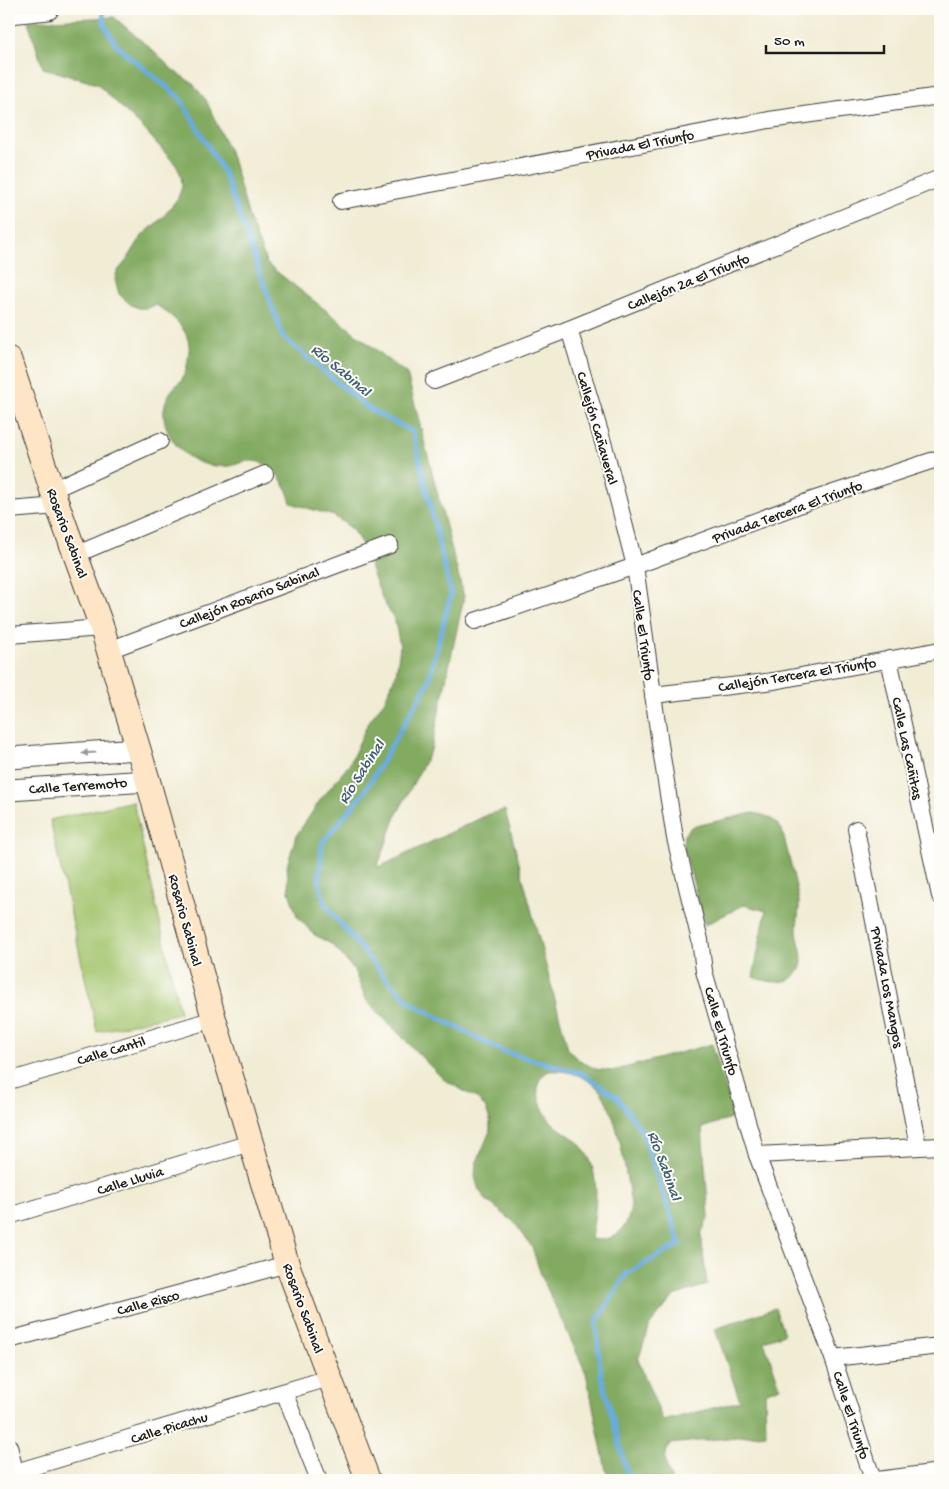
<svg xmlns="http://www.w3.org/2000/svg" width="949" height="1489" font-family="'Gochi Hand',sans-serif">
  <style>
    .green { fill: #a3c46d; stroke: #607044 }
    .forest { fill: #82aa60; stroke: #4f633e; fill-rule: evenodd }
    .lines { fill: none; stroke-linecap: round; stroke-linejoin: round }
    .stream { stroke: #69acde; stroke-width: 5 }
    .minor-casing { stroke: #3c3b38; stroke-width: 18 }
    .tertiary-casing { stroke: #3c3b38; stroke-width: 23 }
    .secondary-casing { stroke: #3c3b38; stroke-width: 26 }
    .minor { stroke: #fff; stroke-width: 16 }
    .tertiary { stroke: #fff; stroke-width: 21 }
    .secondary { stroke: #fde5c5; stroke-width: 24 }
    .oneway { fill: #999 }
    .labels { text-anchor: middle; stroke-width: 4; stroke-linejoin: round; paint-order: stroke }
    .street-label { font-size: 15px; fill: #1c1c1c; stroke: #fdfcf7 }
    .water-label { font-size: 16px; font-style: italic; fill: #3f5d73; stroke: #fdfcf7 }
  </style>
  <rect width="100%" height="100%" fill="#fdfcf7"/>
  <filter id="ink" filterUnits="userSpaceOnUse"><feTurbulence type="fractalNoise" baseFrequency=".02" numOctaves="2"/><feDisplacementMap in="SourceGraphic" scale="10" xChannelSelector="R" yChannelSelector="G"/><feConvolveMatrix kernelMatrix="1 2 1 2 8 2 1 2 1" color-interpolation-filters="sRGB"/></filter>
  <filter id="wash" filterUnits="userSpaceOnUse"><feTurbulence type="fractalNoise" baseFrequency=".0096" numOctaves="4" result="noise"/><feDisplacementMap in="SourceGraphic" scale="20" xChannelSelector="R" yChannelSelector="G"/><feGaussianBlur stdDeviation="1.12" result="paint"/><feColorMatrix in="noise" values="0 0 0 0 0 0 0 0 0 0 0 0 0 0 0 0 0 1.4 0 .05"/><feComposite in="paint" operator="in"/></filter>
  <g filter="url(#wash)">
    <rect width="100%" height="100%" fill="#f1ecd4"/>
    <polygon class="green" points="133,801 180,1013 97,1032 50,820"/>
    <g class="forest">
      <path d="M114 17 152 50 174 71 192 83 206 100 232 158 250 221 267 264 407 374 464 597 431 750 397 814 377 868 489 814 505 810 568 1049 580 1061 596 1069 613 1071 712 1044 734 1117 702 1128 709 1216 701 1234 707 1285 674 1296 650 1325 638 1360 663 1421 740 1401 715 1329 775 1308 784 1334 764 1341 780 1387 765 1393 766 1434 670 1444C662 1458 666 1467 672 1480H608L586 1373 541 1275 532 1247 514 1222 485 1199 478 1188 475 1176 476 1164 490 1131V1120L486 1109 478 1099 443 1079 366 1000 354 970 333 945 313 934 297 916 289 892 287 866 296 836 321 799 349 765 368 723 385 700 396 674 400 647 395 621 382 598 362 544 351 528 334 516 291 503C286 483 272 459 248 461 242 461 237 465 230 466 205 468 185 460 172 439 162 423 160 404 173 389 175 386 178 384 181 381 185 375 187 368 188 360 188 355 190 349 189 345 187 327 170 314 156 305L147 308H139L131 305 119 294 115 279 117 272 127 260 142 236 164 216 178 198 182 187 181 175 176 165 143 128 97 84 43 68 28 21ZM549 1071C567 1069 590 1077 601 1092 620 1121 625 1170 631 1204 629 1228 616 1243 591 1239 595 1212 600 1187 590 1160 587 1154 580 1143 574 1139 566 1132 557 1129 550 1120 540 1107 529 1080 549 1071Z"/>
      <path d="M753 813C767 815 775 819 782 830 788 854 795 878 799 902 800 913 796 923 797 933 799 944 806 961 799 971 790 987 766 982 753 977L766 911 744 905 705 925 683 845 684 835 691 827Z"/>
    </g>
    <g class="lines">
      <polyline class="stream" points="103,9 104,24 117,46 180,98 225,175 283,337 369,409 413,432 451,594 428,683 364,793 322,843 319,883 326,906 383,975 411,1003 502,1051 583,1074 617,1097 642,1131 680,1244 626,1274 596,1323 601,1375 629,1480"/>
    </g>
  </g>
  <g filter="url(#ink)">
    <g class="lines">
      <g class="minor-casing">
        <g id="minor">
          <polyline points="341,201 769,120 940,96"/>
          <polyline points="569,329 605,449 635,566 660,744 675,838 700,940 704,971 757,1155 833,1358 873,1480"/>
          <polyline points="434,381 569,329 940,178"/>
          <polyline points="52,490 160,441"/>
          <polyline points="9,510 58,506"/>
          <polyline points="75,555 265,474"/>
          <polyline points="475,621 635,566 815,499 940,458"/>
          <polyline points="9,635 102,628"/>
          <polyline points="109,650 390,545"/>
          <polyline points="889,659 940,896"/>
          <polyline points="653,695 774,681 940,650"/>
          <polyline points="856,829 918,1146"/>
          <polyline points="9,1081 214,1019"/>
          <polyline points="757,1155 940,1146"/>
          <polyline points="9,1216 250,1143"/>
          <polyline points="9,1340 287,1264"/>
          <polyline points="833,1358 940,1346"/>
          <polyline points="284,1392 319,1480"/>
          <polyline points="9,1446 17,1480"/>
          <polyline points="9,1474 329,1378"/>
          <polyline points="877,1480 940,1472"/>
        </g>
      </g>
      <g class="tertiary-casing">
        <g id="tertiary">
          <polyline points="9,13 48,9"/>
          <polyline points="9,758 138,749"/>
          <polyline points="9,790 148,781"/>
        </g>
      </g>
      <g class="secondary-casing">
        <polyline id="secondary" points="9,359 52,490 102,628 148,781 214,1019 287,1264 368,1480"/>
      </g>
      <use href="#minor" class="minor"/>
      <use href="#tertiary" class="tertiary"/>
      <use href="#secondary" class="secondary"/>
    </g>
    <defs><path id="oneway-solid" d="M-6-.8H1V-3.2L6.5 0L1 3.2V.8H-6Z" transform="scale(1.25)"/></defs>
    <use class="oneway" href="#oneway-solid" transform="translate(89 753) rotate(176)"/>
  </g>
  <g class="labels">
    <g class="street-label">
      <text transform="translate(640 144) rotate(-11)" y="5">Privada El Triunfo</text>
      <text transform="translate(688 281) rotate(-22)" y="5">Callejón 2a El Triunfo</text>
      <text transform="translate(598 428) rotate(74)" y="5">Callejón Cañaveral</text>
      <text transform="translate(787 511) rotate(-20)" y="5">Privada Tercera El Triunfo</text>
      <text transform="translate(68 533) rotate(70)" y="5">Rosario Sabinal</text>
      <text transform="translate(249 597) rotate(-21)" y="5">Callejón Rosario Sabinal</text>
      <text transform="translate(644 635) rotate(82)" y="5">Calle El Triunfo</text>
      <text transform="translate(797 674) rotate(-9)" y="5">Callejón Tercera El Triunfo</text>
      <text transform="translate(908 748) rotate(78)" y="5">Calle Las Cañitas</text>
      <text transform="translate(78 785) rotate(-4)" y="5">Calle Terremoto</text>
      <text transform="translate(186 920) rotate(75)" y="5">Rosario Sabinal</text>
      <text transform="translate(888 987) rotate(79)" y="5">Privada Los Mangos</text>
      <text transform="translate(722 1031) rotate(74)" y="5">Calle El Triunfo</text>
      <text transform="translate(111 1050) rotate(-17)" y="5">Calle Cantil</text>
      <text transform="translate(130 1180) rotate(-17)" y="5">Calle Lluvia</text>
      <text transform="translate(148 1302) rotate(-15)" y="5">Calle Risco</text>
      <text transform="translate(304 1308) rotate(70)" y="5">Rosario Sabinal</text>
      <text transform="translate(852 1415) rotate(72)" y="5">Calle El Triunfo</text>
      <text transform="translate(169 1427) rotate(-17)" y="5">Calle Picachu</text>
    </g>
    <g class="water-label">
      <text transform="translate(342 369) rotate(40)" y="6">Río Sabinal</text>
      <text transform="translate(360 771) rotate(-57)" y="6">Río Sabinal</text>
      <text transform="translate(666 1165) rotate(70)" y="6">Río Sabinal</text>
    </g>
  </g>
  <rect width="949" height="1489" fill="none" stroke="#fdfcf7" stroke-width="30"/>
  <path d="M766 45v8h118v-8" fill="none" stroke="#1c1c1c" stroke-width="2.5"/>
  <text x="774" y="45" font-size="15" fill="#1c1c1c" stroke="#fdfcf7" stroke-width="4" paint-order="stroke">50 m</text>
</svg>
